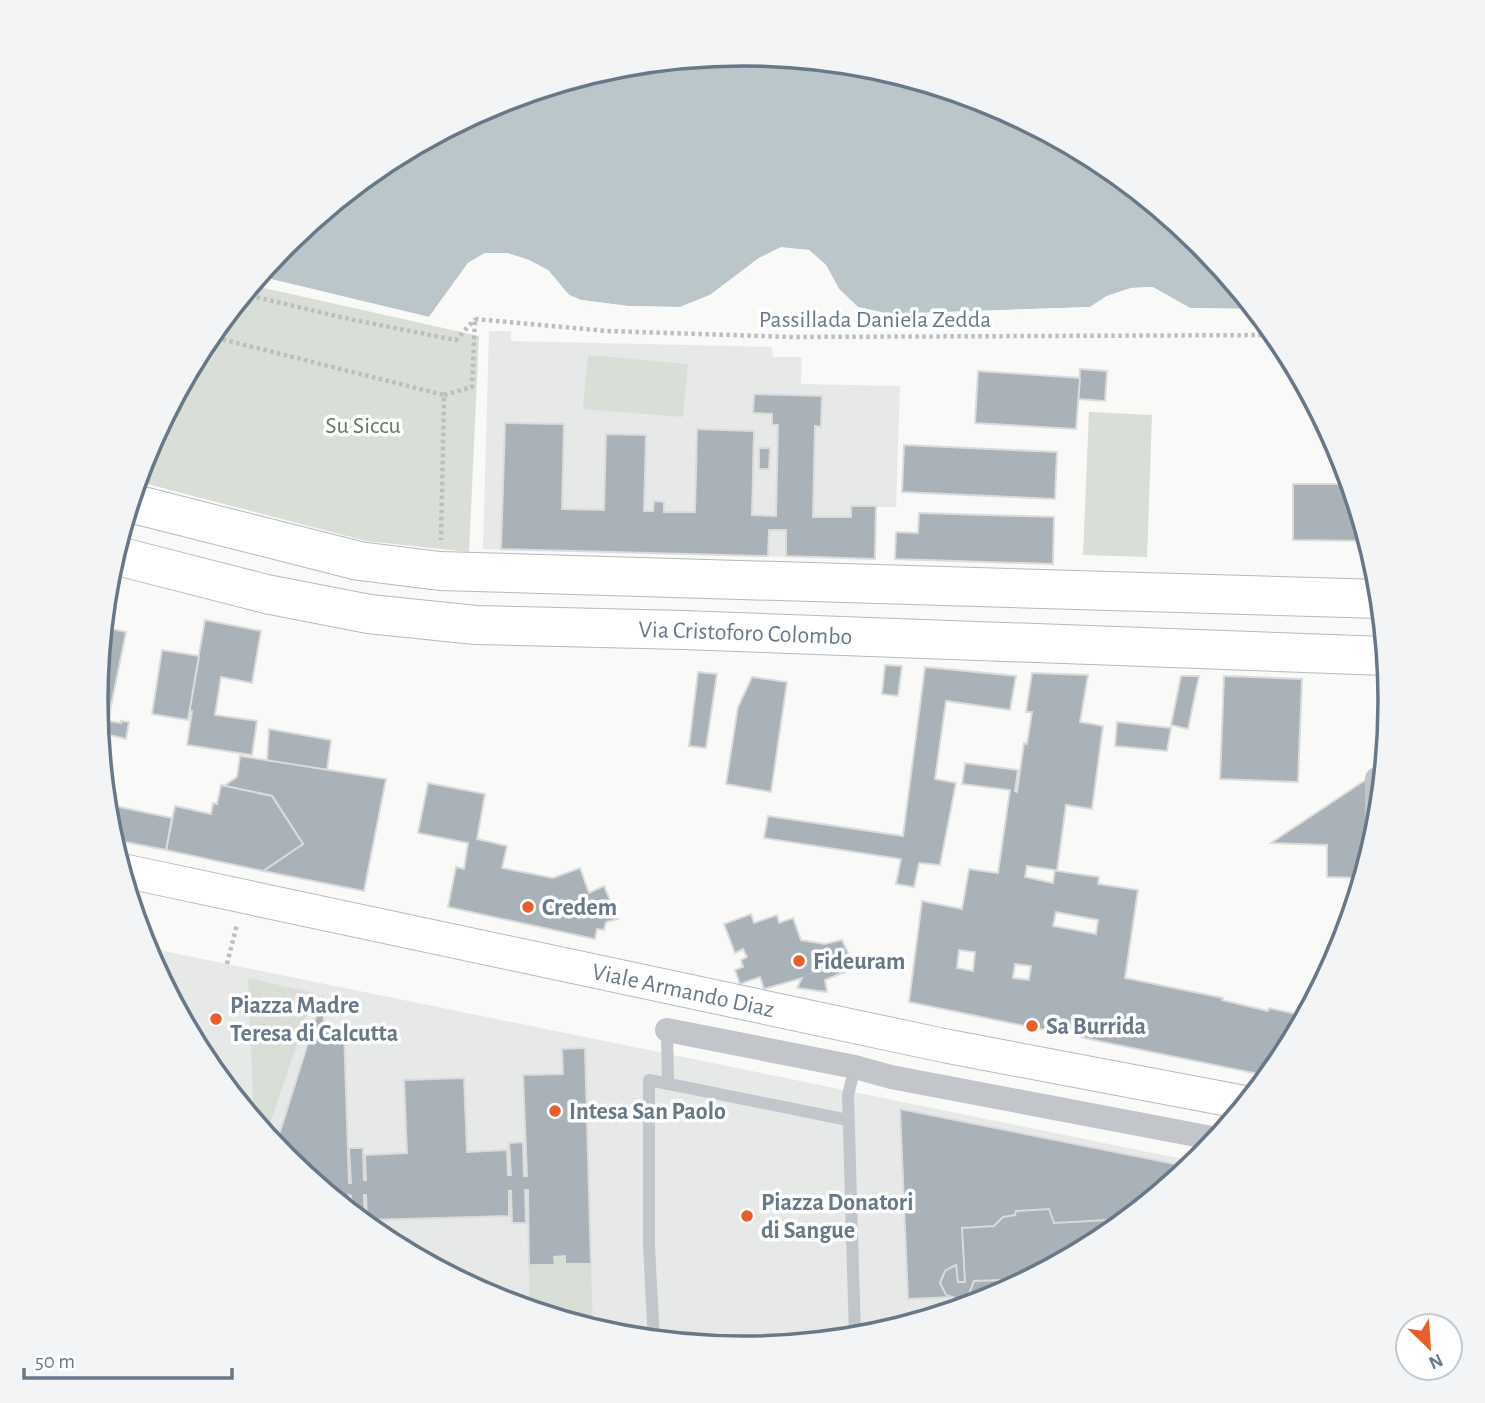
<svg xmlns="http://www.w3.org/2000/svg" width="1485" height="1403" font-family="'Alegreya Sans',sans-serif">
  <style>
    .built { fill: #e7e8e8 }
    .green { fill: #d9ded6 }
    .water { fill: #bbc6cb }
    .pier { fill: #f9f9f7 }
    .building { fill: #a9b1b9; stroke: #dbdbd9; stroke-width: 2; fill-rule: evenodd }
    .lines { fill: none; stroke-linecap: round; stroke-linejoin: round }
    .secondary-casing { stroke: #b4bac0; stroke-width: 35 }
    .primary-casing { stroke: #b5babf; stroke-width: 40 }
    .path { stroke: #bcbfc2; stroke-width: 4.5; stroke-dasharray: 3.5 3.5; stroke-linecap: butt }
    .lane { stroke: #c2c6cb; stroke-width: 12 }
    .street { stroke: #c2c6cb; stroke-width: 24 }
    .secondary { stroke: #fff; stroke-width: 33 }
    .primary { stroke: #fff; stroke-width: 38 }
    .poi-dot { fill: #e95f27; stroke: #fff; stroke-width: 2.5 }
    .labels { text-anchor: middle; stroke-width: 7; stroke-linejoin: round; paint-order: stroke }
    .street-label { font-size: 24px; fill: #677889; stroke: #fff }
    .park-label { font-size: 24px; fill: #667a62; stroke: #fff }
    .poi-label { font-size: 24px; font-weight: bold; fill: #677889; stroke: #fff; text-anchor: start }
    .rim { fill: none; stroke: #677889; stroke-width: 3.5 }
  </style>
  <rect width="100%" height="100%" fill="#f9f9f7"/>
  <g class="built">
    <polygon points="489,331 511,331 511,341 772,347 773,357 802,357 801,384 900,386 896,507 876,507 875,559 483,549"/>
    <polygon points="144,947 227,964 1197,1162 1102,1240 990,1300 868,1336 742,1349 616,1336 494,1299 383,1239 285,1159 204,1061"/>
  </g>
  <g class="green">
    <polygon points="251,285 479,336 469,552 366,541 136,481 145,453 205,342"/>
    <polygon points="588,355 688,364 683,417 583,409"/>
    <polygon points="1089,412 1152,415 1147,557 1083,555"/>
    <polygon points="248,978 314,993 266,1136 254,1121"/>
    <polygon points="565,1256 565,1264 591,1264 593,1329 530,1310 529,1265 554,1265 554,1257"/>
    <polygon points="962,1308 912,1323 911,1311"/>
  </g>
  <polygon class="water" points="743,54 869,67 991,104 1102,164 1200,244 1254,309 1190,308 1152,287 1131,288 1107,296 1090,307 889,314 858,307 839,289 826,265 809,250 781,248 759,258 710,295 680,307 628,306 581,300 569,295 548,270 529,260 507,253 485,253 468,263 429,317 258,276 285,244 383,163 495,103 617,67"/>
  <polygon class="pier" points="781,247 809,250 826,265 839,289 858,307 889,314 1090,307 1107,296 1131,288 1153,287 1190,308 1254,309 1256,312 1189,312 1152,290 1131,291 1109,299 1091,311 889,318 856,310 837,291 823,268 808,253 781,251 761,261 712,298 680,311 628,309 580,304 567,298 546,273 528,263 506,256 486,257 470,266 429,320 256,279 258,276 429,317 468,263 485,253 507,253 529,260 548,270 569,295 581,300 628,306 680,307 710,295 759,258"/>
  <g class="building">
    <polygon points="1080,369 1107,371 1105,401 1078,399"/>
    <polygon points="978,371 1080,378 1076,429 975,423"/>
    <polygon points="754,394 822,396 821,427 815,426 813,517 851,517 851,506 876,506 875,559 786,556 786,530 769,530 768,556 501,549 505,423 564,424 562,509 604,510 606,434 646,435 644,511 653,511 654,501 664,502 664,512 695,512 697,429 754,431 752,515 776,516 778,425 772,425 772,414 753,413"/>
    <polygon points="904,445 1057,452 1055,499 902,492"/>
    <polygon points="759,448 770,448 769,469 759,469"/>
    <polygon points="1293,484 1350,484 1367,541 1293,540"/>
    <polygon points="919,513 1054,517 1053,564 895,559 896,532 918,533"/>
    <polygon points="205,620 261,631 252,683 221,677 215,715 257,721 252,755 187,745 192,711 189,711"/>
    <polygon points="103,627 126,632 108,721 121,723 121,721 129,722 126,739 98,732 95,701"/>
    <polygon points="162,650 199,656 188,720 152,714"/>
    <polygon points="885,665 902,666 898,696 882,694"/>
    <polygon points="925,667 1016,676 1010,710 946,701 935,779 956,783 940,865 919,863 914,887 896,884 901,859 764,838 768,816 903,836"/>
    <polygon points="698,672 717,674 706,748 689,746"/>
    <path d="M1032 673 1088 675 1080 722 1103 726 1092 809 1066 805 1057 871 1099 877 1098 884 1138 890 1125 978 1223 998 1222 1000 1268 1011 1269 1008 1305 1016 1280 1061 1268 1076 909 1002 922 901 962 909 969 869 998 873 1010 790 962 784 965 763 1018 770 1015 791 1017 792 1024 743 1027 744 1032 712H1026ZM1027 866 1055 870 1053 883 1025 877ZM1056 912 1098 920 1096 934 1053 926ZM959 950 975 952 973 971 957 968ZM1015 964 1031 966 1029 980 1013 978Z"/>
    <polygon points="1181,676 1199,676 1188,729 1171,725"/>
    <polygon points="1224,676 1302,679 1298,782 1220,779"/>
    <polygon points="752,677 787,682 771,792 726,784 738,707"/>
    <polygon points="1117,722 1171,728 1167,751 1115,746"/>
    <polygon points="269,729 331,740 327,770 267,761"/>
    <polygon points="240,756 386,779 364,891 263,871 303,844 272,796 224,786 237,777"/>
    <polygon points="1367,779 1367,860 1362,878 1327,877 1327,845 1271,843"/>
    <polygon points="428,783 485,794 477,839 507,846 502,868 553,878 580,868 589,893 604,886 618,919 606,922 604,930 597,929 595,939 448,907 456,867 464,869 468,843 418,833"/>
    <polygon points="221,785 272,796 303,844 263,871 166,850 175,806 211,814 213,803 217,804"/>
    <polygon points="105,804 172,818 166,850 111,839"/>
    <polygon points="751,914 754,923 777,915 779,923 793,918 801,940 825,944 842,940 855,968 825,980 827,992 797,988 802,978 764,989 760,977 740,984 735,970 743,967 741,960 747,957 743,949 735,953 724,924"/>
    <polygon points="323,995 324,1032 344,1030 349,1183 351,1183 349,1148 363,1148 364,1180 366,1180 365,1155 407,1153 404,1080 464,1078 467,1152 507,1150 508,1175 511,1175 509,1143 523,1142 524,1176 527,1176 523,1075 563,1074 562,1049 585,1048 591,1264 565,1264 565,1256 554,1257 555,1265 529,1265 528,1190 525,1190 526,1223 512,1223 511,1191 509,1191 509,1216 367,1220 366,1195 364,1195 365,1225 352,1214 351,1196 349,1195 350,1212 285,1159 275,1148"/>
    <polygon points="900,1109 1190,1167 1102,1240 998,1295 908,1299"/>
    <polygon points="1049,1209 1054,1223 1127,1219 1102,1240 1029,1279 974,1281 969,1294 964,1297 958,1299 946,1295 940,1283 945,1271 950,1268 956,1265 958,1282 965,1282 962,1228 994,1226 1003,1217 1015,1215 1016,1211"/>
  </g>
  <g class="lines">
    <g class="secondary-casing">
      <g id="secondary">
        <path id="s1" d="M120 870 946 1046 1247 1103"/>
      </g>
    </g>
    <g class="primary-casing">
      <g id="primary">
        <polyline points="130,503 359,561 440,571 1380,599"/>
        <path id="s2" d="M114 555 266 594 369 614 476 625 683 630 1385 656"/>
      </g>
    </g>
    <g class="path">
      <polyline points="243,294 349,319 456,340 475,319"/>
      <polyline points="475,319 607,331 792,337 1275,335"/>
      <polyline points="209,336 444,395 441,540"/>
      <polyline points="444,395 472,387 475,319"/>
      <polyline points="227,964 237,924"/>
    </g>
    <g class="lane">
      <polyline points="667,1030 668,1084"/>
      <polyline points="855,1067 848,1095 855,1338"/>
      <polyline points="654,1340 649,1247 649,1080 848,1120"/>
    </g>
    <g class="street">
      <polyline points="1377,779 1377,829"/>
      <polyline points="667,1030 855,1067 891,1077 1217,1139"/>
    </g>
    <use href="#secondary" class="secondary"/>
    <use href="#primary" class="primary"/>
  </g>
  <g class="poi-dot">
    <circle cx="528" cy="907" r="7"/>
    <circle cx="799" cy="961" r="7"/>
    <circle cx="216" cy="1019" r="7"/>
    <circle cx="1032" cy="1026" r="7"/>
    <circle cx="555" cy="1111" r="7"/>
    <circle cx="747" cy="1216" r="7"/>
  </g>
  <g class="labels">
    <g class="street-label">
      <text x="875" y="327">Passillada Daniela Zedda</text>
      <text dy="8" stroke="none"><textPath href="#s2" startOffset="639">Via Cristoforo Colombo</textPath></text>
      <text dy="8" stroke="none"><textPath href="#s1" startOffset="576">Viale Armando Diaz</textPath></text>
    </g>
    <g class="park-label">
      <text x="363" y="433">Su Siccu</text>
    </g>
    <g class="poi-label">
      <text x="542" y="915">Credem</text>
      <text x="813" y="969">Fideuram</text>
      <text x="230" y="1013">Piazza Madre<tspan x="230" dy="28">Teresa di Calcutta</tspan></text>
      <text x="1046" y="1034">Sa Burrida</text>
      <text x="569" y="1119">Intesa San Paolo</text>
      <text x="761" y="1210">Piazza Donatori<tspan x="761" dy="28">di Sangue</tspan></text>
    </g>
  </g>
  <path d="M0 0H1485V1403H0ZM108 701a635 635 0 1 1 1270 0a635 635 0 1 1-1270 0Z" fill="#f3f4f6" fill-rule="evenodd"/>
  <path class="rim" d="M108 701a635 635 0 1 1 1270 0a635 635 0 1 1-1270 0Z"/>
  <g transform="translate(1429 1347) rotate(155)"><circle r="33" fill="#ffffff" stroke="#c2c9d0" stroke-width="2"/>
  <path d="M0-5L12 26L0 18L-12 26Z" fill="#e95f27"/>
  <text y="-10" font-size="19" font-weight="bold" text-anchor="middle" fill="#677889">N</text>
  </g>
  <path d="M24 1368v10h208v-10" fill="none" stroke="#677889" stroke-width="3.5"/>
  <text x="35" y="1368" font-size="21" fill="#677889" stroke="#ffffff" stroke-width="5" paint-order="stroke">50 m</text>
</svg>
